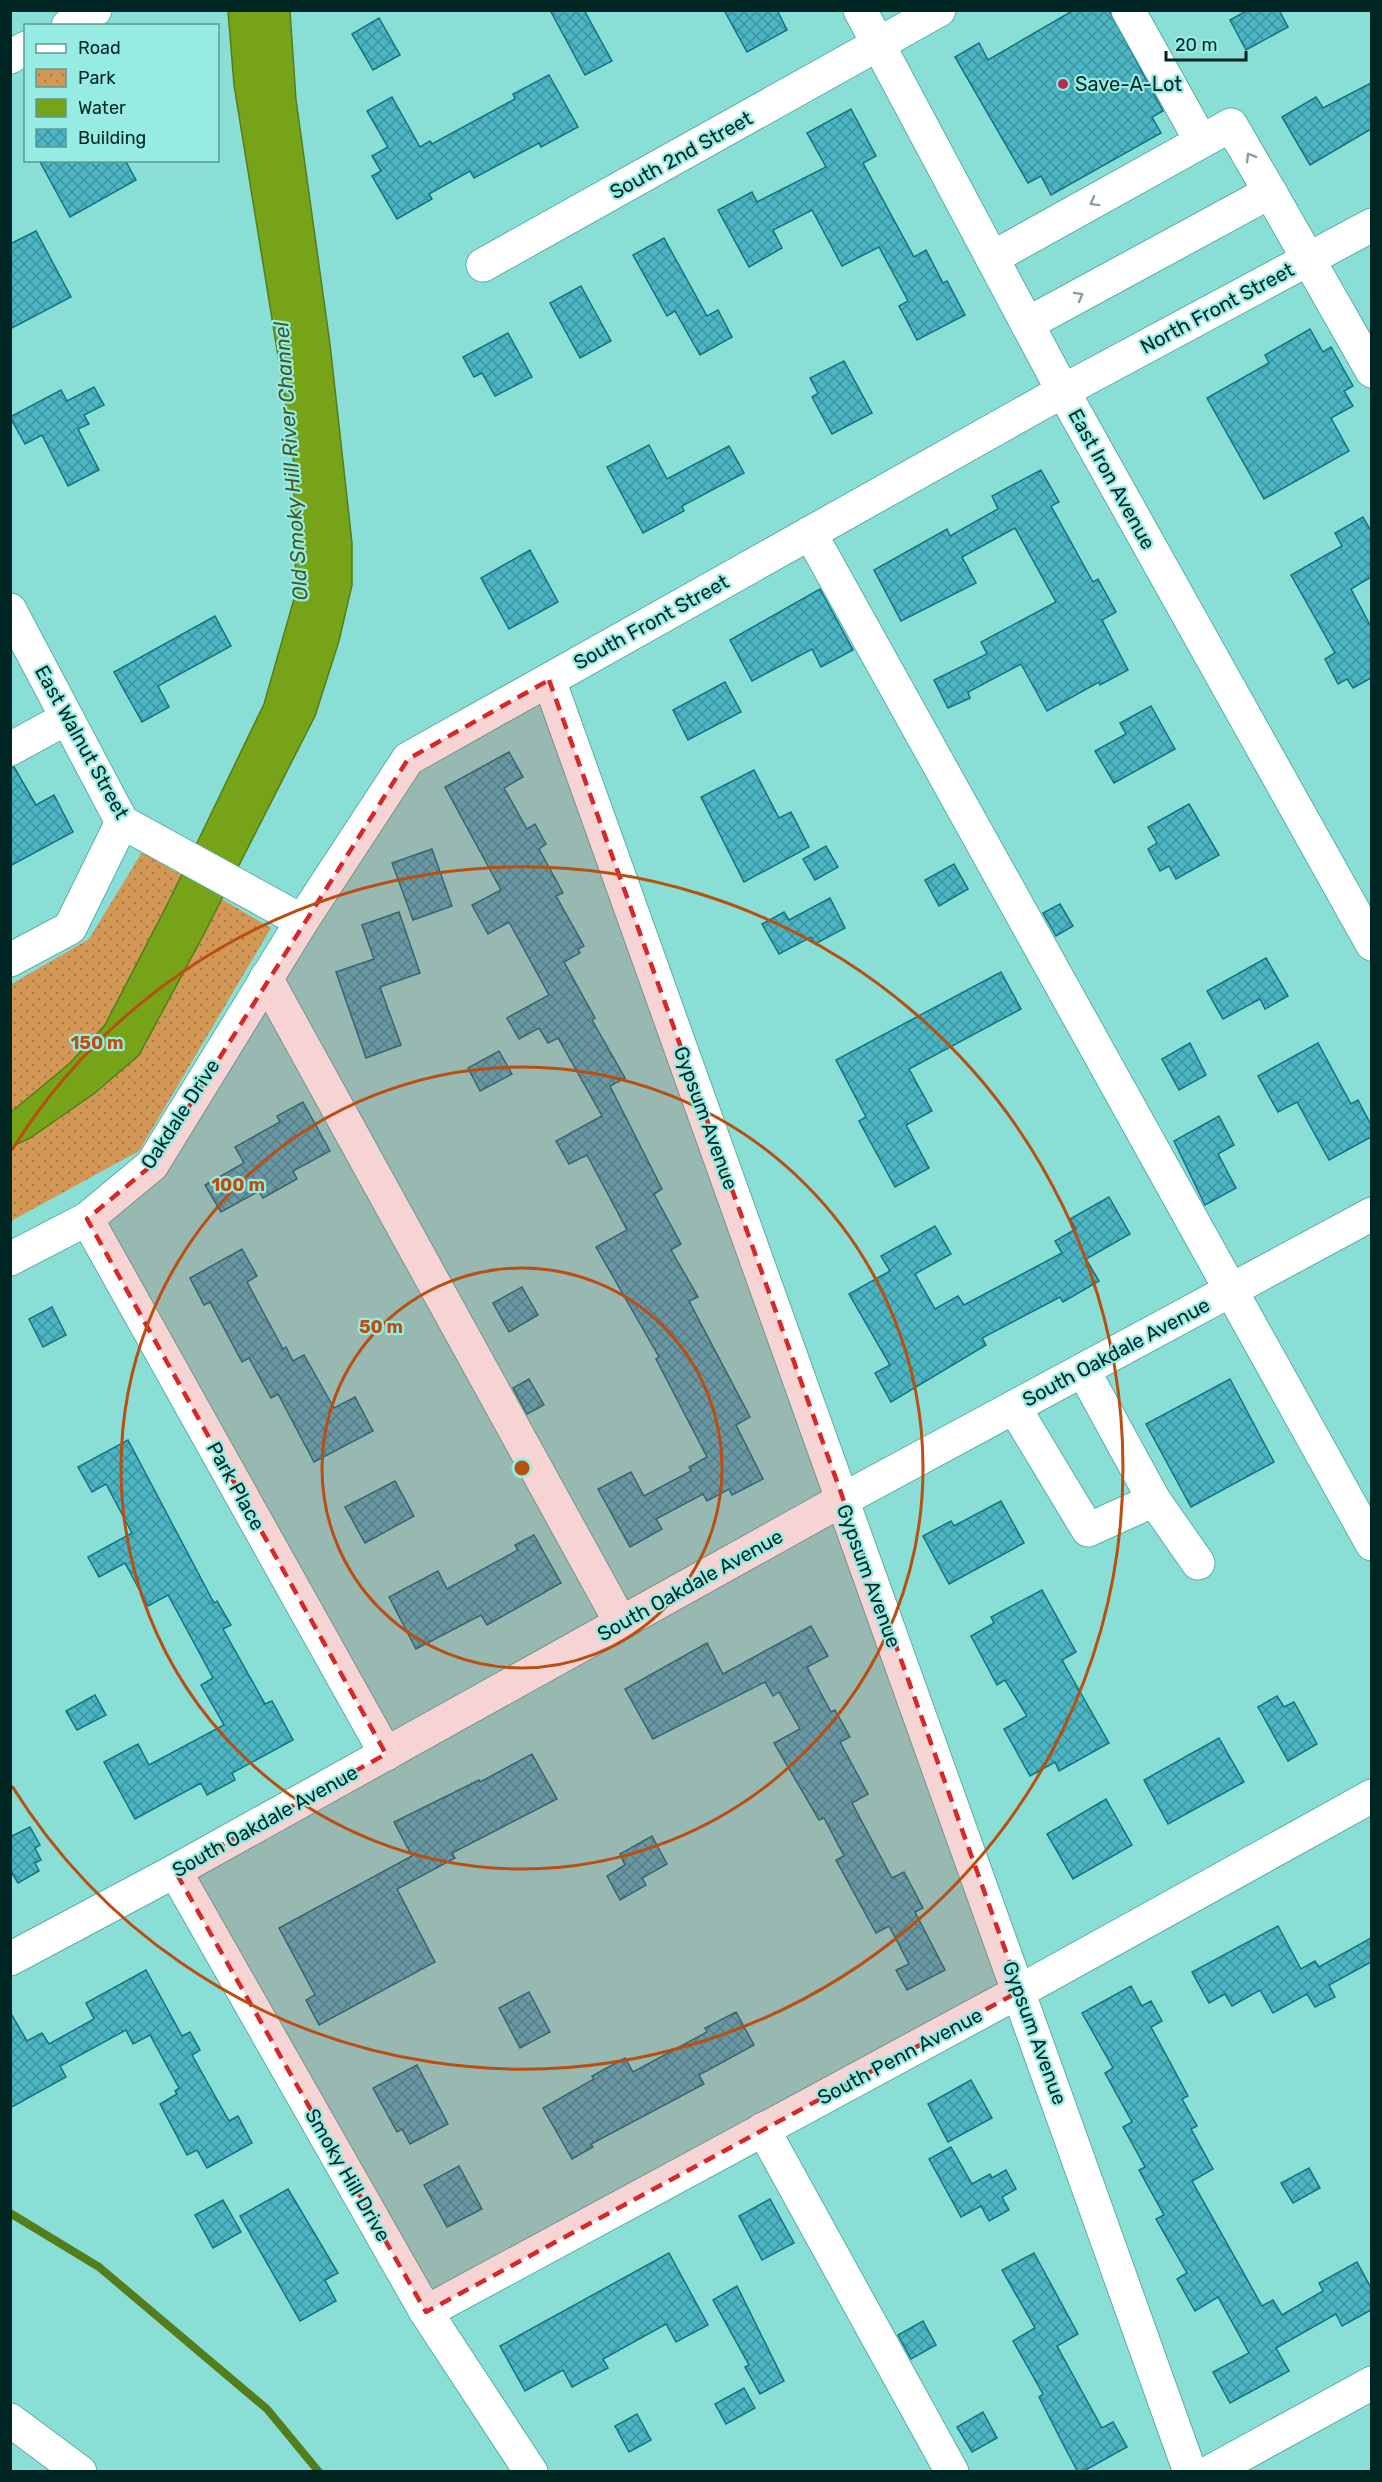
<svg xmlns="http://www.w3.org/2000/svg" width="1382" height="2482" font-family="Rubik,sans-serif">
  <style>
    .park { fill: url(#park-dots) }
    .water { fill: #76a317; stroke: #537e1b; stroke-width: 1.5 }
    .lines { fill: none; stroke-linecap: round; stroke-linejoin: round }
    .stream { stroke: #537e1b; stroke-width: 8 }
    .building { fill: url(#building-cross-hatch); stroke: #127580; stroke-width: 1.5 }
    .minor-casing { stroke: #5ab0a7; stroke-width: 35 }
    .minor { stroke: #fff; stroke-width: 33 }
    .oneway { stroke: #8c9d9c }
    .marked { fill: #d62828; fill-opacity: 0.2; stroke: #d62828; stroke-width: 4.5; stroke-dasharray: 12 8; stroke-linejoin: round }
    .ring { fill: none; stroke: #ba4f11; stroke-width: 3 }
    .poi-dot { fill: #b92a58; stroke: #96ebe2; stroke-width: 2 }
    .labels { text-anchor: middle; stroke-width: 4.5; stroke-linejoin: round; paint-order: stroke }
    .poi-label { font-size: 20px; fill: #002623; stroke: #96ebe2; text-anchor: start }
    .street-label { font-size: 20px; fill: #002623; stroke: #96ebe2 }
    .water-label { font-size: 21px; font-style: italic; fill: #455827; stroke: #96ebe2 }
    .centre { fill: #ba4f11; stroke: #96ebe2; stroke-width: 3 }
    .ring-label { font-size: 18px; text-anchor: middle; font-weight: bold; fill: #ba4f11; stroke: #96ebe2; stroke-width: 4.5; stroke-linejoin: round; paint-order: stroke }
  </style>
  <defs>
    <pattern id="park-dots" width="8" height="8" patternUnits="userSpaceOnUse" patternTransform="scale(1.5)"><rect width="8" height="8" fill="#d49856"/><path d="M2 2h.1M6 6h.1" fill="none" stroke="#aa7c47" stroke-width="1.8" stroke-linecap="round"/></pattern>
    <pattern id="building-cross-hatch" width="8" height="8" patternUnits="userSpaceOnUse" patternTransform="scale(1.5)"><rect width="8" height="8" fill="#4bb5c3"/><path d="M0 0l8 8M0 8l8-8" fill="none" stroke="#3c939e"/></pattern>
  </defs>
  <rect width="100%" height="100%" fill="#89ded5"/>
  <polygon class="park" points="142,852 271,928 139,1151 11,1221 10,985 89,939"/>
  <polygon class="water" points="228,11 290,11 296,100 330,344 352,543 352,585 339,641 315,716 204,934 139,1055 95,1093 30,1138 11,1147 10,1113 70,1063 105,1025 169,901 264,704 296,592 293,448 234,85"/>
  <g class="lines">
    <polyline class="stream" points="10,2213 99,2267 267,2409 319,2472"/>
  </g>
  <g class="building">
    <polygon points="550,10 584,10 612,61 585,75"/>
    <polygon points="724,10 777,10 787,30 747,52"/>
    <polygon points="1074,10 1109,10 1163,111 1152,117 1161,133 1051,195 1041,176 1028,183 955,57 979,43 988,60"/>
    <polygon points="1248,10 1279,10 1288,27 1246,50 1230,20"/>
    <polygon points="379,18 400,55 373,70 352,34"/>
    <polygon points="549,75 578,127 541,147 539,143 474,178 470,171 429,194 432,199 397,219 372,176 381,171 372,156 388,147 367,111 392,97 420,147 430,141 432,144 515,99 513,94"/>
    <polygon points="1371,83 1371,129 1310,165 1282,117 1316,97 1323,108"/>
    <polygon points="851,109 876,156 863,163 914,257 926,250 943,283 947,281 965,315 917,340 899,306 908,301 879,247 842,266 812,210 773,230 782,248 749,267 718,210 752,192 757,202 826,167 807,133"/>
    <polygon points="39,160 125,160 136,180 70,217"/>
    <polygon points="36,231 71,297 10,329 10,244"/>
    <polygon points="664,238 707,316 718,310 732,337 700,355 675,311 667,316 633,255"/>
    <polygon points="581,286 611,341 580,358 550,303"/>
    <polygon points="1310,329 1323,352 1331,347 1353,386 1344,391 1353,406 1331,418 1349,451 1264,499 1207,398 1269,363 1265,355"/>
    <polygon points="508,333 532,377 495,396 482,373 474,377 463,357"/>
    <polygon points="844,361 872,413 832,434 812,397 818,393 810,378"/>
    <polygon points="94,387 104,405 84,415 89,424 78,429 99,470 68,486 42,435 25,444 10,417 61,390 67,401"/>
    <polygon points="649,445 667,479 729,446 744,473 682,506 684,511 643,533 607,467"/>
    <polygon points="1041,470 1059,502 1051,506 1093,582 1098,579 1116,612 1102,620 1128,670 1100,685 1099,682 1047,711 1021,664 968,692 970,698 948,708 934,680 987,654 981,642 1056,602 1015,528 962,557 976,583 901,621 874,570 947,529 950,536 998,509 992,496"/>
    <polygon points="1363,517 1371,531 1371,577 1351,589 1371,627 1371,678 1353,688 1347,679 1338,684 1325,659 1335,653 1291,575 1342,546 1335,533"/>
    <polygon points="530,550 558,602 509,629 481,578"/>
    <polygon points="820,589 853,650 821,667 812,649 752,681 730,640"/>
    <polygon points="215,616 231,646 158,686 169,707 142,722 114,672"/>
    <polygon points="725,682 741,712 688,740 673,710"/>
    <polygon points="1151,706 1175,749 1114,783 1095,751 1126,734 1120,723"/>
    <polygon points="509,752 523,777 504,788 527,829 535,824 546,844 539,849 563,893 556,896 584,946 578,949 580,953 564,962 595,1018 592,1020 625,1078 610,1086 662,1189 654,1194 681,1244 671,1250 698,1297 689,1301 750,1417 736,1425 763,1479 732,1495 729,1489 707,1501 703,1494 656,1519 662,1529 630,1547 598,1489 631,1472 644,1496 691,1471 689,1467 707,1457 656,1359 659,1357 596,1247 627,1230 587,1155 569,1164 556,1141 602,1116 558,1038 548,1043 539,1028 519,1039 507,1018 549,995 509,922 488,934 472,905 501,890 445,787"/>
    <polygon points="14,767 36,805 54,795 73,832 10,866 10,768"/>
    <polygon points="754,770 779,818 791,812 809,847 744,882 701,797"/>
    <polygon points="1189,804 1219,855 1176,879 1169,866 1160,871 1148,849 1157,843 1148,827"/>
    <polygon points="826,846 838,867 815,880 803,859"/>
    <polygon points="432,849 452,906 413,920 392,863"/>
    <polygon points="954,864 968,889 939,906 925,880"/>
    <polygon points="830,898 845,928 815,944 811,937 779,954 762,924 784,912 789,920"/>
    <polygon points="1060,904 1073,926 1056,936 1043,913"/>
    <polygon points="399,912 420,973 380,987 401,1045 366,1058 336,972 374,959 362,925"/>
    <polygon points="1266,958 1288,996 1265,1009 1260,999 1223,1019 1207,991"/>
    <polygon points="1001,972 1021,1009 909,1069 932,1111 906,1125 929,1168 895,1187 859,1121 866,1117 836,1060"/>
    <polygon points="1190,1043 1206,1075 1179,1090 1162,1059"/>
    <polygon points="1318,1043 1351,1104 1358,1100 1371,1125 1371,1137 1329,1160 1297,1102 1278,1112 1258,1076"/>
    <polygon points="499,1051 512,1074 480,1091 468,1068"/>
    <polygon points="303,1102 330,1151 293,1171 297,1179 263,1198 259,1191 221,1212 205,1185 244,1163 235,1147 280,1122 277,1116"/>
    <polygon points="1219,1116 1234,1145 1218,1154 1236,1188 1205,1205 1174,1141"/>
    <polygon points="1109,1197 1130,1234 1086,1259 1099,1281 1063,1302 1060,1297 982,1338 986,1345 891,1402 875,1373 890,1365 849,1294 890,1271 881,1256 935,1226 951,1254 915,1274 935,1309 958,1296 964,1305 1062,1253 1055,1241 1076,1229 1070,1219"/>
    <polygon points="242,1249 257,1276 247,1282 283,1349 286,1347 293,1361 304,1355 334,1408 355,1397 373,1431 314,1462 278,1394 271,1398 249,1358 242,1362 210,1302 204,1305 190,1278"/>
    <polygon points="522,1287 538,1315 509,1332 493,1303"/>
    <polygon points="52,1307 66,1335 43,1347 29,1319"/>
    <polygon points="529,1379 544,1405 527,1414 513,1388"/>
    <polygon points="1230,1379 1274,1462 1191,1507 1146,1424"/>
    <polygon points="128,1440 214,1603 217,1601 231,1625 223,1629 265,1704 272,1701 293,1740 232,1773 235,1780 207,1795 201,1783 135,1819 104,1762 138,1744 149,1765 224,1725 201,1685 213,1678 168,1595 148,1606 125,1563 99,1577 88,1557 132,1533 106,1484 92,1492 78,1467"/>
    <polygon points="395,1481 414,1516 365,1543 345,1507"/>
    <polygon points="1001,1501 1024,1543 949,1584 923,1536 951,1521 954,1526"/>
    <polygon points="534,1535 561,1583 487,1625 481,1615 416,1649 389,1597 438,1571 447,1589 518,1550 515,1545"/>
    <polygon points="1042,1590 1076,1652 1062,1660 1109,1743 1059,1771 1055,1762 1030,1776 1004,1729 1027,1716 1005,1680 997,1685 971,1636 994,1623 991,1617"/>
    <polygon points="811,1626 828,1656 807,1667 831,1712 835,1710 850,1737 840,1742 868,1794 852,1803 892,1878 904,1872 923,1908 915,1912 945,1970 907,1990 896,1970 909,1964 889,1926 876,1933 836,1860 844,1856 824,1818 819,1820 774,1743 800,1729 779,1692 773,1696 765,1682 653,1739 625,1689 707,1643 723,1674"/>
    <polygon points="95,1695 106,1715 77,1730 66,1711"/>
    <polygon points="1277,1696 1284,1707 1294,1702 1317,1744 1288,1761 1258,1707"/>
    <polygon points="1219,1738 1244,1782 1168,1824 1144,1780"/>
    <polygon points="532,1754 557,1799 452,1853 455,1858 397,1889 435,1962 319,2025 306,2000 315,1995 279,1928 412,1856 394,1822 479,1780 480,1782"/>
    <polygon points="1106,1799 1132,1845 1073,1879 1047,1834"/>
    <polygon points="30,1827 40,1845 35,1848 41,1860 35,1863 39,1871 18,1883 10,1870 10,1837"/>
    <polygon points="652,1836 667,1864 642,1878 646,1885 620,1900 607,1876 625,1865 620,1854"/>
    <polygon points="1278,1926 1301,1969 1315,1961 1319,1967 1371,1938 1371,1962 1329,1985 1335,1997 1315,2007 1307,1994 1273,2013 1260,1990 1232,2006 1225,1994 1209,2003 1192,1972"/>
    <polygon points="146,1970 182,2036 190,2032 200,2050 192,2055 229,2121 238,2116 252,2143 207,2168 197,2150 187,2155 160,2104 177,2094 175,2091 179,2088 150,2035 133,2044 126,2030 60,2066 66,2077 10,2108 10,2012 27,2041 42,2033 49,2044 94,2019 86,2003"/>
    <polygon points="1131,1986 1142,2006 1151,2001 1162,2021 1151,2027 1188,2096 1182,2099 1197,2126 1191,2129 1213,2169 1192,2181 1262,2306 1273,2300 1282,2315 1323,2291 1319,2283 1357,2262 1371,2288 1371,2310 1342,2326 1336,2314 1276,2348 1289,2371 1230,2403 1213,2372 1249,2353 1218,2297 1195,2311 1177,2279 1187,2273 1156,2219 1164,2215 1139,2170 1145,2167 1123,2127 1132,2122 1105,2073 1113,2068 1082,2013"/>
    <polygon points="529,1992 550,2032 520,2048 499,2008"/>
    <polygon points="736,2012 754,2045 699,2075 704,2084 591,2144 593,2147 572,2159 543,2108 594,2079 592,2076 625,2058 633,2072 707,2032 705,2028"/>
    <polygon points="417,2065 448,2124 410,2144 402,2129 397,2132 373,2088"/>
    <polygon points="971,2080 992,2118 948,2142 928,2104"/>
    <polygon points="951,2147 972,2184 990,2174 992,2178 1006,2170 1016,2189 1002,2197 1009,2210 989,2221 981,2206 961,2217 929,2159"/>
    <polygon points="459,2166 482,2209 447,2227 424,2185"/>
    <polygon points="1309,2168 1320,2188 1293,2203 1281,2183"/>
    <polygon points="288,2189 338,2273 325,2280 336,2301 300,2321 240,2216"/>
    <polygon points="770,2199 794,2243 762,2260 739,2216"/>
    <polygon points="223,2200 241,2232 213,2248 195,2215"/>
    <polygon points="669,2253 708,2325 676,2342 666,2324 603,2359 608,2368 572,2387 563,2370 525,2391 500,2346"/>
    <polygon points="1034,2253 1078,2334 1057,2346 1102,2428 1113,2422 1127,2447 1082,2472 1078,2472 1065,2448 1039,2397 1043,2394 1013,2341 1035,2328 1002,2270"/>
    <polygon points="737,2286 784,2381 760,2394 745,2367 749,2365 713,2300"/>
    <polygon points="923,2321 936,2345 911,2359 898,2335"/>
    <polygon points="744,2388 755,2408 726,2424 715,2404"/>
    <polygon points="983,2412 997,2438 972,2452 957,2427"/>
    <polygon points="637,2414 651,2440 629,2452 615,2426"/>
  </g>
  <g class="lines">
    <g class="minor-casing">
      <g id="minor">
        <polyline points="860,10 1063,391 1372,944"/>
        <polyline points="1128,10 1201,141"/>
        <polyline points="68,26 95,10"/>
        <polyline points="10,57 26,48"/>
        <polyline points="1270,192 1372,371"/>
        <polyline points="992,258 1231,125 1270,192 1027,324"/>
        <polyline points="483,265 939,10"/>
        <polyline points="810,533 1372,1544"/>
        <polyline points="10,610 122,822 302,921"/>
        <polyline points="549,680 1190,2472"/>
        <polyline points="10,749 67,718"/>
        <polyline points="10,960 70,928 122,822"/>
        <polyline points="266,978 621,1623"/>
        <polyline points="87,1219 386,1754"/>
        <polyline points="10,1259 87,1219 152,1165 302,921 408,759 1063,391 1372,225"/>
        <polyline points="1083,1370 1154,1500 1198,1563"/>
        <polyline points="1014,1407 1088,1530 1154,1500"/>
        <polyline points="175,1871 426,2312 531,2472"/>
        <polyline points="10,1959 175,1871 842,1500 1372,1214"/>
        <polyline points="763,2129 952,2472"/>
        <polyline points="426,2312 1020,1991 1372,1796"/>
        <polyline points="10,2420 80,2472"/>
        <polyline points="1210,2472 1372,2383"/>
      </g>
    </g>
    <use href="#minor" class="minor"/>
  </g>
  <defs><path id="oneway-chevron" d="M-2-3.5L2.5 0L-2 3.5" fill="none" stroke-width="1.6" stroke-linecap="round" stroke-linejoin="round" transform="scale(1.5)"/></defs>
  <g class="oneway">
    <use href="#oneway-chevron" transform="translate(1250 157) rotate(-120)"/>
    <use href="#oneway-chevron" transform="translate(1094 202) rotate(151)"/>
    <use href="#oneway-chevron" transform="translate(1079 296) rotate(-29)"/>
  </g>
  <path class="marked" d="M549 680 1020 1991 426 2312 175 1871 386 1754 87 1219 152 1165 408 759Z"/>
  <g class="ring">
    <circle cx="522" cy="1468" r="200"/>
    <circle cx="522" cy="1468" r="401"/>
    <path d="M12 1150A601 601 0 1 1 12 1786"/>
  </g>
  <circle class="poi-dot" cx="1063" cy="84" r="6"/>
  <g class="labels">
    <g class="poi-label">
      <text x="1075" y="91">Save-A-Lot</text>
    </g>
    <g class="street-label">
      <text transform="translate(681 155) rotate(-29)" y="7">South 2nd Street</text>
      <text transform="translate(1217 308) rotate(-28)" y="7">North Front Street</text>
      <text transform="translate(1112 479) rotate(61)" y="7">East Iron Avenue</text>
      <text transform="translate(651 622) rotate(-29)" y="7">South Front Street</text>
      <text transform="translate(82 742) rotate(61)" y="7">East Walnut Street</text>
      <text transform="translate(180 1114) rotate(-57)" y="7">Oakdale Drive</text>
      <text transform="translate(706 1118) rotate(70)" y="7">Gypsum Avenue</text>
      <text transform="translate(1116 1352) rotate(-28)" y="7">South Oakdale Avenue</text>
      <text transform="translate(236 1486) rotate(61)" y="7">Park Place</text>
      <text transform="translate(869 1576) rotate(70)" y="7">Gypsum Avenue</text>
      <text transform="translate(690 1585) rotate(-29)" y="7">South Oakdale Avenue</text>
      <text transform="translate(265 1821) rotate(-29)" y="7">South Oakdale Avenue</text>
      <text transform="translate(1035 2033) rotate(70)" y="7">Gypsum Avenue</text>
      <text transform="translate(900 2056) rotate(-28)" y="7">South Penn Avenue</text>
      <text transform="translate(348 2175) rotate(60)" y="7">Smoky Hill Drive</text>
    </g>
    <g class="water-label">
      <text transform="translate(291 461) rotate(-94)" y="7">Old Smoky Hill River Channel</text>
    </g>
  </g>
  <circle cx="522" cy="1468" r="9" class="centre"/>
  <g class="ring-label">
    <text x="97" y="1049">150 m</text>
    <text x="238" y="1191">100 m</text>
    <text x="381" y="1333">50 m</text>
  </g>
  <rect width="1382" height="2482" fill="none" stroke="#002623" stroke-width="24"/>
  <rect x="24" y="24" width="195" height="138" fill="#96ebe2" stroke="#5a9c96" stroke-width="1.5"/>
  <rect x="36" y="44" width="30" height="9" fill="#ffffff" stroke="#5a9c96" stroke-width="1.5"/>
  <text x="78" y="54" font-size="18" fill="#002623">Road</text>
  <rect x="36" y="69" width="30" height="18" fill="url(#park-dots)" stroke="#5a9c96" stroke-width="1.5"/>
  <text x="78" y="84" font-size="18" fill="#002623">Park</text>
  <rect x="36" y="99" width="30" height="18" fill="#76a317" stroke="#5a9c96" stroke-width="1.5"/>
  <text x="78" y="114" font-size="18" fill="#002623">Water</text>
  <rect x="36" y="129" width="30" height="18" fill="url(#building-cross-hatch)" stroke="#5a9c96" stroke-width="1.5"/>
  <text x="78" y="144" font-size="18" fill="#002623">Building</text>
  <path d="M1166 51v9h80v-9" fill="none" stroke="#002623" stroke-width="3"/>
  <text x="1175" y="51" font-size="18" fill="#002623" stroke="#96ebe2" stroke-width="4.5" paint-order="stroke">20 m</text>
</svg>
